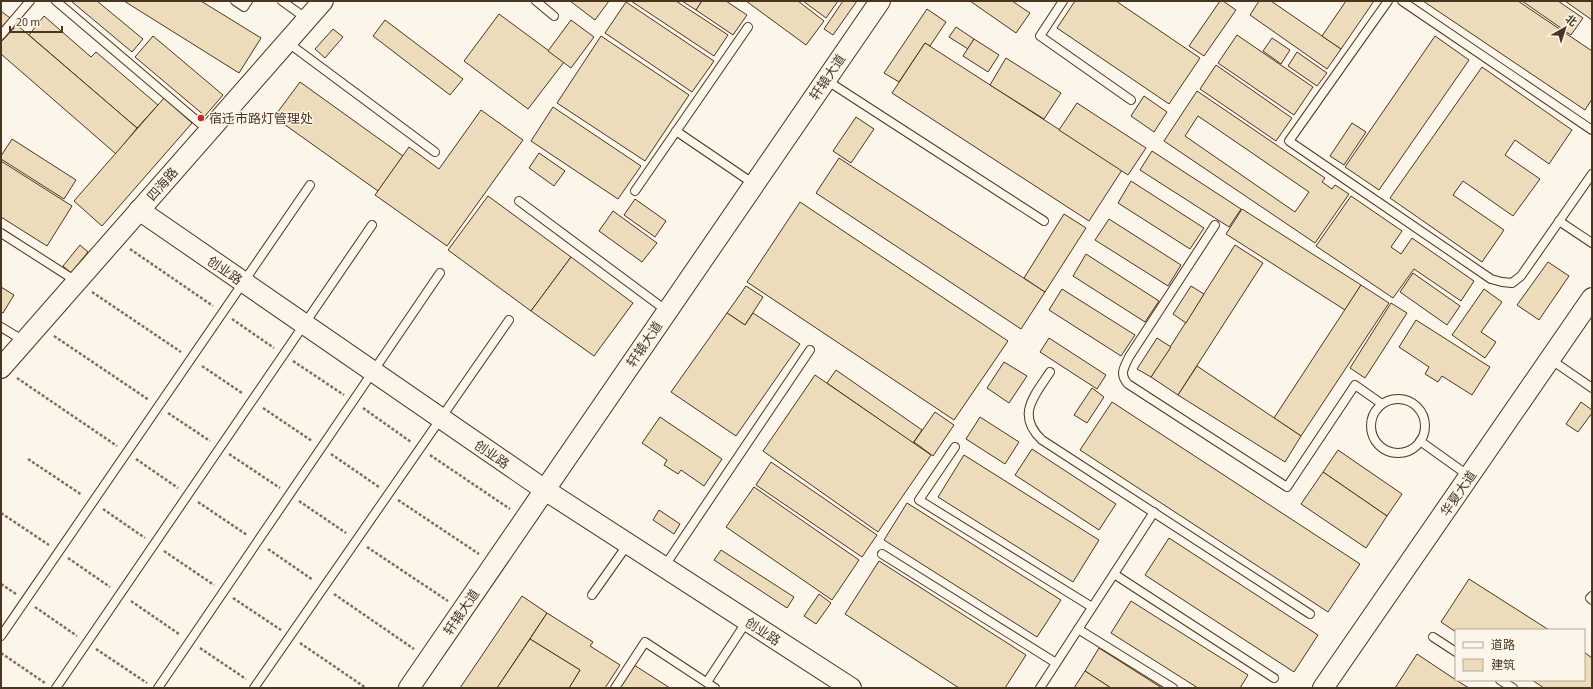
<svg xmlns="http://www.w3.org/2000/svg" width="1593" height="689" font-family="'Source Sans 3','Noto Sans SC',sans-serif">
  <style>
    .building { fill: #ecdcbc; stroke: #4a3520; fill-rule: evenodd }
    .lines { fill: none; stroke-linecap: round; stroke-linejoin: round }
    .service-casing { stroke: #4a3520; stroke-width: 10 }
    .tertiary-casing { stroke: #4a3520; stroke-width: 22 }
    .path { stroke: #7f6f5c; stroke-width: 2.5; stroke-dasharray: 3 2; stroke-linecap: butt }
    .service { stroke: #fbf6e9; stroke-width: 8 }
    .tertiary { stroke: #fbf6e9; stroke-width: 20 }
    .poi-dot { fill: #c62828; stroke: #fbf6e9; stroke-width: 1.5 }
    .labels { text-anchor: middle; stroke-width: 3; stroke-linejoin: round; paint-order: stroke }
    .street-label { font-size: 13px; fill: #4a3520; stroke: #fbf6e9 }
    .poi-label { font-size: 13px; fill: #4a3520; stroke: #fbf6e9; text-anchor: start }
  </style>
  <rect width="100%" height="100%" fill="#fbf6e9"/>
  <g class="building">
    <polygon points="71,1 97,1 143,39 132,52"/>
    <polygon points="124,1 201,1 261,38 239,73"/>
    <polygon points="570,1 609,1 595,20"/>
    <polygon points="631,1 676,1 728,35 714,56"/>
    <polygon points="682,1 702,1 696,10"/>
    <polygon points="702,1 726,1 747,15 733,35 696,10"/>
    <polygon points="746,1 798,1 824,21 806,45"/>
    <polygon points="803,1 838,1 826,18"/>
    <polygon points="843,1 857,1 833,35 824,29"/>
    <polygon points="970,1 1012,1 1030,13 1016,33"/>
    <polygon points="1075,1 1116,1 1200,58 1169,104 1057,28"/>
    <polygon points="1220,1 1223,1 1236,10 1204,56 1189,46"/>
    <polygon points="1259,1 1271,1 1341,49 1327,69 1250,15"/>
    <polygon points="1346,1 1374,1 1341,49 1322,36"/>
    <polygon points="1423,1 1518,1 1592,51 1592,99 1585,110"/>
    <polygon points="1522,1 1558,1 1583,18 1571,35"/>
    <polygon points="1565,1 1592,1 1592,20"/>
    <polygon points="626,2 714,61 692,92 605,33"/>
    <polygon points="927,9 946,22 930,46 925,43 899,82 884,73"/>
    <polygon points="1,11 10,18 1,28"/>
    <polygon points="499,14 564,62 528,109 464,61"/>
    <polygon points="44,16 91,57 96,52 158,105 137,128 29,35"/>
    <polygon points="385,20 463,79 450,95 373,36"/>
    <polygon points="571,20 594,37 571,68 548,51"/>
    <polygon points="17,25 137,128 116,154 1,54 1,42"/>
    <polygon points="956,27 974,39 968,49 949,37"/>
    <polygon points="333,29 343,37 325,58 315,49"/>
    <polygon points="1237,35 1313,87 1294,115 1218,63"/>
    <polygon points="153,36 223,95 205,116 135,57"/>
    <polygon points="601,36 689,95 645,161 557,103"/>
    <polygon points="1435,36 1469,60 1379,190 1345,167"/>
    <polygon points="1272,38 1290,50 1281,64 1263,51"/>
    <polygon points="974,39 999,55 988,72 963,56"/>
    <polygon points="925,43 1122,170 1089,221 892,93"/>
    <polygon points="1297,52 1327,73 1317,86 1288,66"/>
    <polygon points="1006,58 1061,93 1044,119 990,85"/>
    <polygon points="1216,65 1292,118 1276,141 1200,89"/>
    <polygon points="1482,67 1572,130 1549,164 1515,140 1505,155 1540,179 1513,216 1463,181 1453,195 1504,230 1482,262 1390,198"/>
    <polygon points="300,82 403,156 378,191 274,117"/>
    <path d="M1197 91 1325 178 1322 182 1332 189 1335 185 1349 194 1315 243 1164 141ZM1198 116 1309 192 1295 212 1185 136Z"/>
    <polygon points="1144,96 1167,112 1154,132 1131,116"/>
    <polygon points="164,98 192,123 102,226 74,201"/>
    <polygon points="1077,103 1146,148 1128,175 1059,130"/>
    <polygon points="553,107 641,166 618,199 531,141"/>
    <polygon points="481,110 523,140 447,246 375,195 409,147 439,169"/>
    <polygon points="856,117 874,129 851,163 833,151"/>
    <polygon points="1352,123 1366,132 1344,165 1330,156"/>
    <polygon points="12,139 76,180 64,199 1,159 1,156"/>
    <polygon points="1152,151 1241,209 1229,227 1140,170"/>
    <polygon points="539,153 565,171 554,186 529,168"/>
    <polygon points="839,158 1045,292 1021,329 816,193"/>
    <polygon points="1,161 72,206 47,246 1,217"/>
    <polygon points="1131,181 1204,228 1190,249 1118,203"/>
    <polygon points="488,196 571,257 531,311 448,250"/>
    <polygon points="1351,196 1402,231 1391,247 1401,254 1412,238 1474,281 1461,301 1414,269 1393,298 1316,246"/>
    <polygon points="635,199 666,221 655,237 624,215"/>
    <polygon points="800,202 1008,341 954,420 747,282"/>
    <polygon points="1242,209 1361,285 1345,310 1226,234"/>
    <polygon points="613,211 657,243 642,262 599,231"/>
    <polygon points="1064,214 1086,228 1045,292 1024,278"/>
    <polygon points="1109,219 1181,265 1168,286 1095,240"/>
    <polygon points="80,245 88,252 71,273 63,266"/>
    <polygon points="1235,245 1263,263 1178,395 1151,377"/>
    <polygon points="1086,254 1159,301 1145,322 1073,276"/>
    <polygon points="571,257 633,303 594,356 531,311"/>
    <polygon points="1548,262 1569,276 1539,320 1517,305"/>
    <polygon points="1413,273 1460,306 1447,325 1400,292"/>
    <polygon points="1361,285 1389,303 1301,436 1274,418"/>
    <polygon points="746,286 763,297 745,325 727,313"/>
    <polygon points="1191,286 1204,294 1186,323 1173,314"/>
    <polygon points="1,287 14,295 3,313 1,312"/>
    <polygon points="1062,289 1135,335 1121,356 1049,310"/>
    <polygon points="1484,289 1502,302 1481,332 1496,342 1485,358 1452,335"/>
    <polygon points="1391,303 1407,313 1365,378 1350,368"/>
    <polygon points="727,313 745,325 753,313 800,344 736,436 671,392"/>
    <polygon points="1416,320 1490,367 1472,395 1442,376 1438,382 1425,374 1429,367 1399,347"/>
    <polygon points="1049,338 1106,375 1097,389 1040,352"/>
    <polygon points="1157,338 1171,347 1151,377 1137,369"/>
    <polygon points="1004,362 1027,376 1009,403 987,388"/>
    <polygon points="1197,366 1301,436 1285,462 1178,395"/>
    <polygon points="836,370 922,430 913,443 827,383"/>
    <polygon points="815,375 931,455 878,532 763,451"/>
    <polygon points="1092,388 1104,397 1087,423 1074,415"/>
    <polygon points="1112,402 1360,564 1328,612 1080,450"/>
    <polygon points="1581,402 1592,410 1592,413 1578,432 1566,424"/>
    <polygon points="935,412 954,425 933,456 914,442"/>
    <polygon points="660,417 722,459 704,486 681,470 678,474 664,465 667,460 642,443"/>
    <polygon points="980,417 1019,442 1005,464 966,439"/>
    <polygon points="1032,449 1116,504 1099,530 1015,475"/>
    <polygon points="1338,450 1402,494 1387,516 1323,472"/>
    <polygon points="964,455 1099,540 1073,582 938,497"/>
    <polygon points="771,462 877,535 862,557 756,485"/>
    <polygon points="1323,472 1387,516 1366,548 1301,504"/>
    <polygon points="754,487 859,560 832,600 726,527"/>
    <polygon points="907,503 1061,600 1037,637 884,540"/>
    <polygon points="659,510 680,524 674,534 653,520"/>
    <polygon points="1169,538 1318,635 1294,672 1145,575"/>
    <polygon points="721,550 794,597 787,608 714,560"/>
    <polygon points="879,561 1026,655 1005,688 959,688 845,614"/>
    <polygon points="1469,579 1549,630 1456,630 1456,632 1441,622"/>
    <polygon points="819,594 831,603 816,624 804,616"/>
    <polygon points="522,596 547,613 497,688 460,688"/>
    <polygon points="1131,601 1248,675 1240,688 1198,688 1111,633"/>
    <polygon points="547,613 593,642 590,646 620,665 605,688 569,688 580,670 530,639"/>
    <polygon points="530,639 580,670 569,688 497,688"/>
    <polygon points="1099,648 1162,688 1111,688 1085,671"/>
    <polygon points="1584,652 1592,658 1592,688 1544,688 1532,680 1584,680"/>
    <polygon points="1417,654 1456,680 1469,688 1395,688"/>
    <polygon points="634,665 670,688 620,688"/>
    <polygon points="1085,671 1111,688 1074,688"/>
  </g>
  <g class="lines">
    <g class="service-casing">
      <g id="service">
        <polyline points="56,1 209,131"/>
        <polyline points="235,1 244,7 248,1"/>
        <polyline points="282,1 307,19"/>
        <polyline points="536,1 554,16"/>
        <polyline points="1063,1 1040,36 1131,100"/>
        <polyline points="1388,1 1289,141 1491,279 1502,282 1512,283 1521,276 1592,174"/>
        <polyline points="1402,1 1592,130"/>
        <polyline points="1,35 30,1"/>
        <polyline points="287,42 435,152"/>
        <polyline points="826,80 1044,221"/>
        <polyline points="676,131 754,184"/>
        <polyline points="635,191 748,27"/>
        <polyline points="519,201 667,311"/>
        <polyline points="1559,221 1592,243"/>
        <path d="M1215 225 1129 357C1124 368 1119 374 1128 384L1287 487 1355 385 1382 404"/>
        <polyline points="1,233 76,281"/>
        <polyline points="1,327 24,341"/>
        <polyline points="1550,359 1592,388"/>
        <path d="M1050 372C1035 395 1015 415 1042 440L1310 614"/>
        <circle cx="1398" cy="426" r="27"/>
        <polyline points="1420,441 1469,476"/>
        <polyline points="955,447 919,500 1092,607"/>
        <polyline points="882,554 1056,663"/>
        <polyline points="664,567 810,350"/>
        <polyline points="1114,574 1274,678"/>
        <polyline points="592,595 628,544"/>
        <polyline points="1592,596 1590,598 1592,600"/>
        <polyline points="1078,629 1173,688"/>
        <polyline points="1,636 310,185"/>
        <polyline points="1433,637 1456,652"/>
        <polyline points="1500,680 1513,688"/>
        <polyline points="707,682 747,621"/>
        <polyline points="56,688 372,225"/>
        <polyline points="158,688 440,273"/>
        <polyline points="254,688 509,320"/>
        <polyline points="615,688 645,642 715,688"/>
        <polyline points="1040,688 1154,512"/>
      </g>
    </g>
    <g class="tertiary-casing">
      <g id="tertiary">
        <polyline points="139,210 545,490 851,688"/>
        <polyline points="1,368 323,1"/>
        <polyline points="409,688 880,1"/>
        <polyline points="1323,688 1592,298"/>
      </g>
    </g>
    <g class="path">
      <polyline points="130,249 213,306"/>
      <polyline points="92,292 181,352"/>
      <polyline points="232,319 274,348"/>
      <polyline points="54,336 149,400"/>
      <polyline points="293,361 344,395"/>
      <polyline points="202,366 242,393"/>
      <polyline points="17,378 117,446"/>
      <polyline points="263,408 312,441"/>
      <polyline points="363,408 411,442"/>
      <polyline points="168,413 210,441"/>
      <polyline points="229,454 280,488"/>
      <polyline points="331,454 379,487"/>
      <polyline points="430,455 510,509"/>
      <polyline points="28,459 82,495"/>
      <polyline points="136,459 178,488"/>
      <polyline points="398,500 479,554"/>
      <polyline points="299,501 346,533"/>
      <polyline points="198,502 247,535"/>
      <polyline points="103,509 145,538"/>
      <polyline points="1,513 49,545"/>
      <polyline points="367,547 448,601"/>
      <polyline points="268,549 313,580"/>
      <polyline points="164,551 214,585"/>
      <polyline points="68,558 110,587"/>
      <polyline points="1,584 16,594"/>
      <polyline points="334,594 414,649"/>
      <polyline points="233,598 281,630"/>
      <polyline points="131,601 179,634"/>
      <polyline points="35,607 77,636"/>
      <polyline points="300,643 366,688"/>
      <polyline points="200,648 246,679"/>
      <polyline points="96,649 147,683"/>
      <polyline points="1,653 45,683"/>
    </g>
    <use href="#service" class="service"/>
    <use href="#tertiary" class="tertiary"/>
  </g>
  <circle class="poi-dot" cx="201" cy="118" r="4"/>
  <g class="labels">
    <g class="street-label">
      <text transform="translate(827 77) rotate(-56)" y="5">轩辕大道</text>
      <text transform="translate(162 184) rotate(-49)" y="5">四海路</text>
      <text transform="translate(225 270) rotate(35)" y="5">创业路</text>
      <text transform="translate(644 344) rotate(-56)" y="5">轩辕大道</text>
      <text transform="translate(492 454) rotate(35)" y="5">创业路</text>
      <text transform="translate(1458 493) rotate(-55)" y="5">华夏大道</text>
      <text transform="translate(461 612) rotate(-56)" y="5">轩辕大道</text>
      <text transform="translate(763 631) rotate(33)" y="5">创业路</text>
    </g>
    <g class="poi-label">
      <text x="209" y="123">宿迁市路灯管理处</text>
    </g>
  </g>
  <rect width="1593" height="689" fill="none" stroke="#4a3520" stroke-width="4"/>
  <rect x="1455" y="629" width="130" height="52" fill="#fbf6e9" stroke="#b4a999"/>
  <rect x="1463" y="642" width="20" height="6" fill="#fbf6e9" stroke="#b4a999"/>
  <text x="1491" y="649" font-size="12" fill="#4a3520">道路</text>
  <rect x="1463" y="659" width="20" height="12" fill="#ecdcbc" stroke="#b4a999"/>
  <text x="1491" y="669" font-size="12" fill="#4a3520">建筑</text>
  <g transform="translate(1565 28) rotate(39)" stroke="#fbf6e9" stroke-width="3" paint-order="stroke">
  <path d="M0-3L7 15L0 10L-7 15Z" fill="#4a3520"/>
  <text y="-6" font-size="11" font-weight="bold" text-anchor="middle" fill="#4a3520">北</text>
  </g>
  <path d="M10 26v6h52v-6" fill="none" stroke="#4a3520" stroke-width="2"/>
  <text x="16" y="26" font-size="12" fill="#4a3520" stroke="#fbf6e9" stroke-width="3" paint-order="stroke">20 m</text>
</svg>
